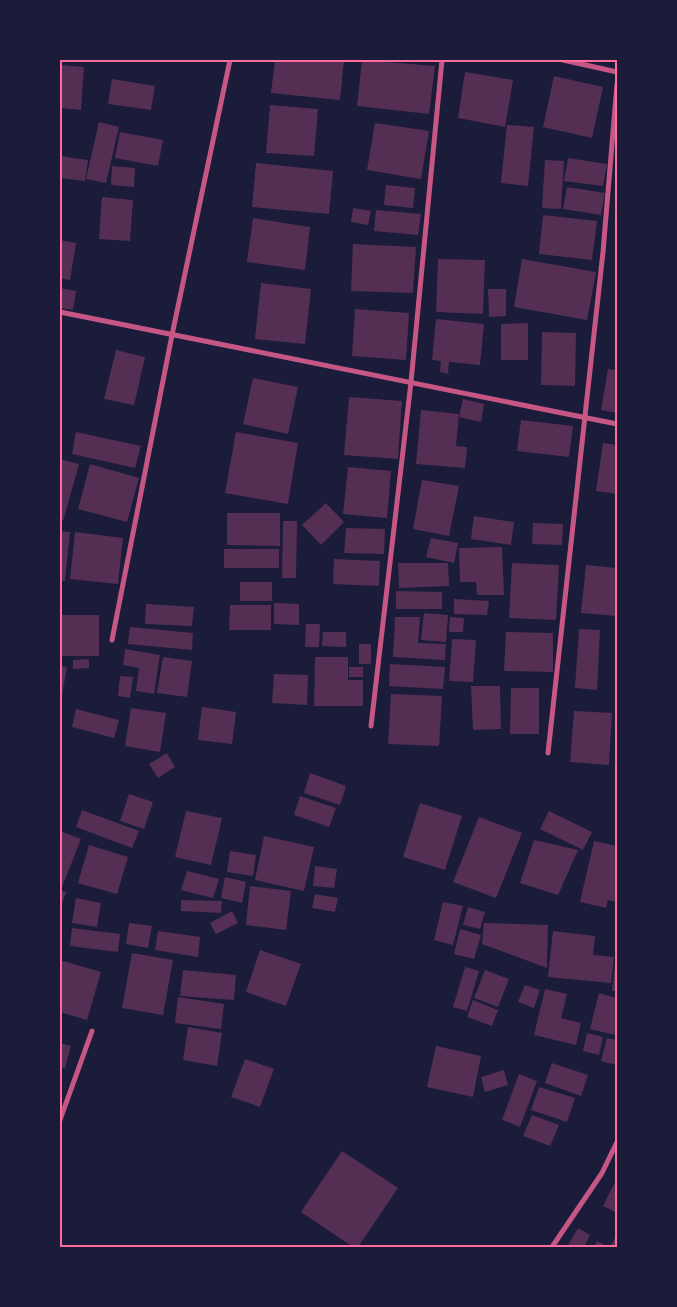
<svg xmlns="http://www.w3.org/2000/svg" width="677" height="1307" font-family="'PT Sans Narrow',sans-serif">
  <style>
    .building { fill: #542f53 }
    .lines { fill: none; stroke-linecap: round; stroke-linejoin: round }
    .minor { stroke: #c65784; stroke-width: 5 }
    .neatline { fill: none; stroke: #ff6b9d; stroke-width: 2 }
  </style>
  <rect width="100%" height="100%" fill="#1b1b3a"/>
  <g class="building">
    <polygon points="275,60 344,60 340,100 271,93"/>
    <polygon points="362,60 435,66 429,114 357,106"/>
    <polygon points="60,65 84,67 81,110 60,108"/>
    <polygon points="465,72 513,80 505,127 458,118"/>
    <polygon points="554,76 603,87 592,138 543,127"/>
    <polygon points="112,79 155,86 151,110 108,104"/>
    <polygon points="270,105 318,109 314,156 266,153"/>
    <polygon points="99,122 119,127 106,183 86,179"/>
    <polygon points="375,123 429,131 421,179 367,170"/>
    <polygon points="507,125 534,127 528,186 501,183"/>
    <polygon points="120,132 163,140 158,166 115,158"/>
    <polygon points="60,156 88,160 85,181 60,178"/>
    <polygon points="568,158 607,164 603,186 564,181"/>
    <polygon points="545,160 564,161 561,209 542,208"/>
    <polygon points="256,163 333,171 329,214 252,207"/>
    <polygon points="112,166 135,168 134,187 111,185"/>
    <polygon points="386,185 415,188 413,208 384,205"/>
    <polygon points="567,187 605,193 601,215 563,209"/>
    <polygon points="102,197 133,200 130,241 99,239"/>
    <polygon points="353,208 371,211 368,225 351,222"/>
    <polygon points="376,210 421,214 418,235 374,231"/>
    <polygon points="543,215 597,221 592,260 539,254"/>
    <polygon points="253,218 310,227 305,270 247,262"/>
    <polygon points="60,240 76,243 70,280 60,278"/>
    <polygon points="353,244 416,247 413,293 351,291"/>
    <polygon points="438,259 485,260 483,314 436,312"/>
    <polygon points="522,259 596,272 587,320 514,307"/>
    <polygon points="261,283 311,289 305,344 255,339"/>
    <polygon points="60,288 76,291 73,310 60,308"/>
    <polygon points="488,289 506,289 506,316 489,317"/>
    <polygon points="355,309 409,313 406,360 352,356"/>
    <polygon points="436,319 484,324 480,365 449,362 448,374 440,372 441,361 432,360"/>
    <polygon points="528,323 528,360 501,360 501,324"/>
    <polygon points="542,332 576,333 575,386 541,385"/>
    <polygon points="116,350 145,357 134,405 104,399"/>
    <polygon points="608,369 617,370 617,413 601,410"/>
    <polygon points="253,378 298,387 288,434 243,424"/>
    <polygon points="349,397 402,401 398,459 344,455"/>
    <polygon points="463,399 484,404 481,422 459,417"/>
    <polygon points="421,410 459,414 456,446 467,447 465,468 416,464"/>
    <polygon points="521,420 573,426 569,457 517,451"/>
    <polygon points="76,432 141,446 135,468 72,454"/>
    <polygon points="236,432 298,443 288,504 225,493"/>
    <polygon points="603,443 617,445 617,494 596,491"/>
    <polygon points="60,459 79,464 63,521 60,520"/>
    <polygon points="90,464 139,478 127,522 78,509"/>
    <polygon points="348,467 391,471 387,518 343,514"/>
    <polygon points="422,480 459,486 449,536 413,529"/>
    <polygon points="326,503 344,522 321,545 302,525"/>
    <polygon points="227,513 280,513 280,546 227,545"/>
    <polygon points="474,516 514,522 511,545 471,539"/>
    <polygon points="283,521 297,521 296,578 282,578"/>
    <polygon points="533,523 563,524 562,545 532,544"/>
    <polygon points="346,528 385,529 384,554 344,553"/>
    <polygon points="60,531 70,532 65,581 60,581"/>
    <polygon points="75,532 123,538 118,584 70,579"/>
    <polygon points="431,538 458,543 454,563 426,557"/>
    <polygon points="502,547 504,595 477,595 476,582 460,582 459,548"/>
    <rect x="224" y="549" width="55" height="19"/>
    <polygon points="334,559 380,561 379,586 333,584"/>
    <polygon points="398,563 448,563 449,586 399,588"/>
    <polygon points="512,563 559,565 556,620 509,618"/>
    <polygon points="586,565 617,568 617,616 581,613"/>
    <rect x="240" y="582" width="32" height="19"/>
    <polygon points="396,591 442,592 442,609 396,609"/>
    <polygon points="454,599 489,601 487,615 454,614"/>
    <polygon points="274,603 299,604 299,625 274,624"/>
    <polygon points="146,604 194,607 192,626 145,624"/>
    <polygon points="230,605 271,605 271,630 229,630"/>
    <polygon points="424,613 448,615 446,642 421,640"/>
    <rect x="60" y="615" width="39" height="41"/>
    <polygon points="395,617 420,617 418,643 446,644 445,660 393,657"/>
    <polygon points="450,617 464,618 463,632 449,632"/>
    <polygon points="306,624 320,624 319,647 305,647"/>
    <polygon points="130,627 193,633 192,650 128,644"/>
    <polygon points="579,629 600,630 597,690 575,688"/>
    <polygon points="323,632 346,632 346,647 322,646"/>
    <polygon points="506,632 553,633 553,672 504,671"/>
    <polygon points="452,639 476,640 473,682 449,681"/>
    <rect x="359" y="644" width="12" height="20"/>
    <polygon points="125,649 160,655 154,694 136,691 139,668 123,665"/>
    <polygon points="163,657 192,661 187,697 157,693"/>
    <polygon points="315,657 348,657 348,680 363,680 363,706 314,706"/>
    <polygon points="89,659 89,668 73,669 73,660"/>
    <polygon points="390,664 445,667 443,689 389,686"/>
    <polygon points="60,666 67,667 62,695 60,695"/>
    <rect x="349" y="667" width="14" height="10"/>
    <polygon points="274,674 308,675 307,705 272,703"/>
    <polygon points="120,676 133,677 130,698 118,696"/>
    <polygon points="471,686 500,686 501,729 473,730"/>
    <polygon points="511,688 539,688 539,734 510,734"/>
    <polygon points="391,694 442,696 439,746 388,744"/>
    <polygon points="202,707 236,712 232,744 198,740"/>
    <polygon points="131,708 166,713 160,752 125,746"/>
    <polygon points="76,709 119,720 114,738 72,727"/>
    <polygon points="574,711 612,713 609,765 570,762"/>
    <polygon points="167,753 175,767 158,778 149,764"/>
    <polygon points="310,773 346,786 340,805 304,793"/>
    <polygon points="129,794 153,802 144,829 120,821"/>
    <polygon points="300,796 336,808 329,827 294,815"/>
    <polygon points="420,803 462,816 445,870 403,857"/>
    <polygon points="82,810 139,831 132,848 76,827"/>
    <polygon points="186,811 222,818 211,865 175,857"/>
    <polygon points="549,811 592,832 583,850 540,829"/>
    <polygon points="479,817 522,833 496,898 453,882"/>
    <polygon points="60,831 81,839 62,887 60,886"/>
    <polygon points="264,836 314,847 304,891 255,880"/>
    <polygon points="534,840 578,850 558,895 520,883"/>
    <polygon points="594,841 617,846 617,902 608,900 606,908 580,902"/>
    <polygon points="89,845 128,857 117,894 78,883"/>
    <polygon points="230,851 256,855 253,876 227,872"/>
    <polygon points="315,866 337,869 334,888 313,886"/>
    <polygon points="187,871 219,879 213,898 181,890"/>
    <polygon points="225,877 246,882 242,903 221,898"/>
    <polygon points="250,886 291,891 286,930 246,925"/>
    <polygon points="60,890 66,892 60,910"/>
    <polygon points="315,894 338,898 335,912 312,908"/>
    <polygon points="76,898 101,903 97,927 72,923"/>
    <polygon points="181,900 222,901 221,913 181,911"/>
    <polygon points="443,902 463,906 453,945 434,940"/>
    <polygon points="468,907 485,912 480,929 463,925"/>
    <polygon points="232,911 238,923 216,934 210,923"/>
    <polygon points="129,923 152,926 148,948 126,944"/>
    <polygon points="484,923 548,925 547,968 482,944"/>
    <polygon points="72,928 120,934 118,952 70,946"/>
    <polygon points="460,929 481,935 474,959 454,954"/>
    <polygon points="158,931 200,937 198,957 155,950"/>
    <polygon points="553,931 595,936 593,955 614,957 611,983 548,977"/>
    <polygon points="260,950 301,964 286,1006 246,992"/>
    <polygon points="132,953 173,960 163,1015 122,1008"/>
    <polygon points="616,955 617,955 617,991 612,991"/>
    <polygon points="60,960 101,972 87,1020 60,1012"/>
    <polygon points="465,967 479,971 467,1011 453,1007"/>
    <polygon points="183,970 236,975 234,1000 180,996"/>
    <polygon points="485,970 509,979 498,1007 474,998"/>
    <polygon points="525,985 540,990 534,1008 518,1002"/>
    <polygon points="545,989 567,994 561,1018 581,1023 576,1045 534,1035"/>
    <polygon points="599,993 617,998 615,1035 590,1029"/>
    <polygon points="178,997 224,1004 221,1029 175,1023"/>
    <polygon points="473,1000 498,1010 492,1026 467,1017"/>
    <polygon points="188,1027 222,1033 217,1066 183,1060"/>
    <polygon points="587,1033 603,1037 599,1055 583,1051"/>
    <polygon points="607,1038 617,1040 617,1065 601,1061"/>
    <polygon points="60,1043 71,1046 65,1068 60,1067"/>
    <polygon points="436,1046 481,1056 473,1097 427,1087"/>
    <polygon points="245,1059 274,1069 260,1107 231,1097"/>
    <polygon points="552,1063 588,1075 581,1096 545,1083"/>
    <polygon points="504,1070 508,1085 485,1092 481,1077"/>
    <polygon points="519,1074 537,1081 520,1127 502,1120"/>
    <polygon points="539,1087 575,1098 567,1122 531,1110"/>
    <polygon points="532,1115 559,1125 550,1146 523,1136"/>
    <polygon points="342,1151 398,1188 358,1247 353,1247 301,1212"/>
    <polygon points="617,1178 617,1213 603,1206"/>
    <polygon points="578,1228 590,1235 584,1247 567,1247"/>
    <polygon points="617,1234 617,1247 614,1247 611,1245"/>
    <polygon points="597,1241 608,1247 594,1247"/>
  </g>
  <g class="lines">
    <g class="minor">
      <polyline points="563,60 617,72"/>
      <polyline points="60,312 617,424"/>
      <polyline points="112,640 172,335 230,60"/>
      <polyline points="371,726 411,382 442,60"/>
      <polyline points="548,753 603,252 617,84"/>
      <polyline points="60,1120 92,1031"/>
      <polyline points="552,1247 602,1173 617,1142"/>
    </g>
  </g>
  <rect width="677" height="1307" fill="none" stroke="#1b1b3a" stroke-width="122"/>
  <rect x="61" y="61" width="555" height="1185" class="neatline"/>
</svg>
